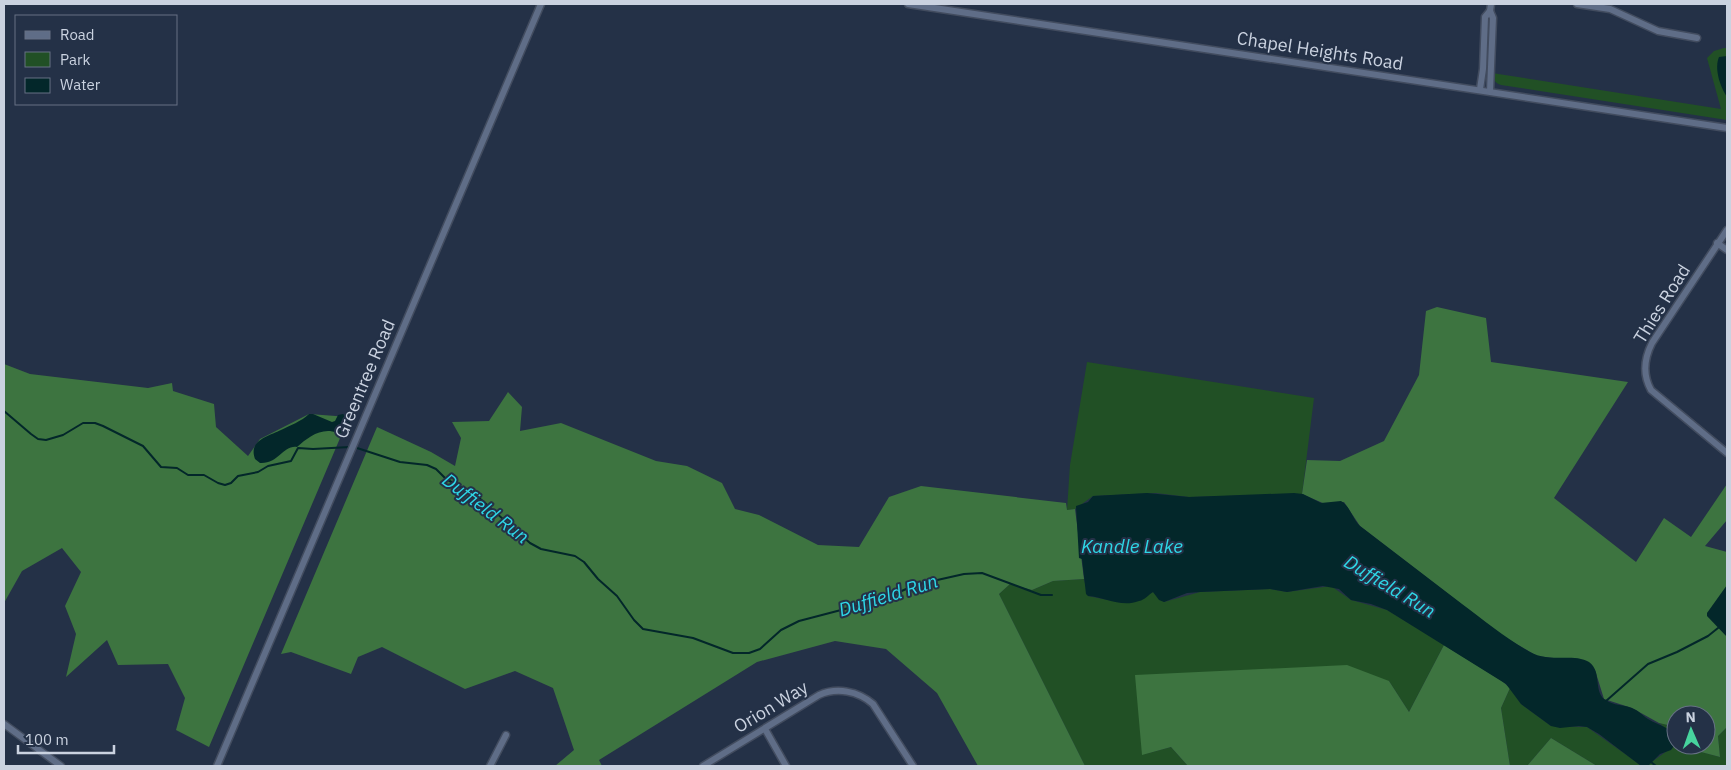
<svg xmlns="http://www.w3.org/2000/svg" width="1731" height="770" font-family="'IBM Plex Sans',sans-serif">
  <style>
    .green { fill: #215025 }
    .forest { fill: #3d7440 }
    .water { fill: #03272a }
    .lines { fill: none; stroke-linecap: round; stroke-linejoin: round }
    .stream { stroke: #03272a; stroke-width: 2 }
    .minor-casing { stroke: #424c5f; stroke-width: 9 }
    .minor { stroke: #5f6d87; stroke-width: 6 }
    .labels { text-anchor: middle; stroke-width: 4; stroke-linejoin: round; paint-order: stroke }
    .street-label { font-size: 18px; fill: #cad2e0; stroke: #243147 }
    .water-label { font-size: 19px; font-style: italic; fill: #2ed7e7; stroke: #243147 }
  </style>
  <rect width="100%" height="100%" fill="#243147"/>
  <g class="green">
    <path d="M1724 48H1727V120L1501 85C1495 83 1493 79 1492 73L1721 109 1707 58 1714 51Z"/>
    <polygon points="1087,362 1314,398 1302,494 1189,497 1156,493 1093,496 1075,509 1067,510 1070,465"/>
    <polygon points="1084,579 1088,596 1123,603 1153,592 1164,602 1200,592 1270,589 1287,592 1331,586 1351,600 1387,610 1444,645 1409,712 1389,681 1142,755 1171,747 1188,766 1085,766 999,594 1010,584 1032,590 1053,581"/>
    <polygon points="1510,688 1521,704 1551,726 1587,727 1642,766 1597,766 1551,738 1527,766 1510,766 1501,708"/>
    <polygon points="1659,723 1676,727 1676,745 1697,745 1701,752 1720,757 1718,736 1727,727 1727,766 1646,766 1674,746 1664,727"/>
  </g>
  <g class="forest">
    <polygon points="1437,307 1486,318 1491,362 1628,382 1554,498 1636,562 1664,518 1691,537 1727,484 1727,520 1705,546 1727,552 1727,727 1718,736 1720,757 1701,752 1697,745 1706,745 1706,715 1676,715 1676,727 1659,723 1632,708 1604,699 1595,670 1588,662 1537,656 1503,636 1360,526 1344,502 1325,504 1302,494 1307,460 1340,461 1384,441 1419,375 1426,311"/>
    <polygon points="4,364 30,374 148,388 172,383 173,391 214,404 216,427 248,456 260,439 309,414 349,417 209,747 176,730 185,698 168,664 118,665 107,640 66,677 76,634 65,606 81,572 62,548 22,571 4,603"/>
    <polygon points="508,392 522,407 520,431 561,423 656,461 687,466 722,483 735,509 759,515 818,545 859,547 889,497 921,486 1066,503 1067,510 1075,509 1084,579 1053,581 1032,590 1010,584 999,594 1085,766 978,766 937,693 886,649 835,641 757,662 599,760 602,766 555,766 574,750 553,688 515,671 465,689 382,647 358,657 351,674 291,652 281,654 377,427 431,452 455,466 461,438 452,422 489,421"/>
    <polygon points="1444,645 1502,681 1510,688 1501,708 1510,766 1188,766 1171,747 1142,755 1135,675 1347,665 1389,681 1409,712"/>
    <polygon points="1551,738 1597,766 1527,766"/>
  </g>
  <g class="water">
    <path d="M1727 56V97C1720 87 1714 68 1719 57Z"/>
    <path d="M309 414H313L332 422 335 421 338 415 343 414 349 418 350 423 343 433C338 433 335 432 330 431 317 430 306 439 297 447 283 445 279 464 260 463L255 459C248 440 269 436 281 430 289 426 302 421 309 414Z"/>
    <path d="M1147 493 1189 497 1294 493 1303 494 1321 503 1341 501C1350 506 1352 518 1360 526 1394 552 1428 578 1462 604 1485 621 1505 638 1530 652 1549 663 1575 653 1589 662 1603 672 1592 693 1607 701 1614 705 1622 705 1629 707 1637 709 1642 715 1648 719 1660 727 1676 726 1674 746L1671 750 1660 754 1648 766H1641L1599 734 1587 727 1579 726 1560 728 1551 726 1521 704 1506 684 1387 610 1371 604 1351 600 1339 589 1323 586 1287 592 1270 589 1200 592 1187 593 1164 602 1159 600 1153 592C1148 595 1145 600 1139 601 1121 608 1105 597 1088 596L1086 594 1082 559 1079 558 1076 506 1088 502 1093 496Z"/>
    <polygon points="1727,585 1727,637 1707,616 1707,613"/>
  </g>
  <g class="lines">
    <g class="stream">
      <polyline points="4,411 31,434 38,439 46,440 63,435 83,423 95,423 103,426 143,446 161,467 177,468 188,475 204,475 218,483 225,485 231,483 238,476 258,472 268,466 291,461 298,448 313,449 350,447"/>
      <polyline points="354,447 400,462 427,465 436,469 446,479 477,496 530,543 541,549 575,556 584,562 598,579 617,596 634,620 643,629 693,638 733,653 749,653 760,649 781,630 799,621 864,604 895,594 915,585 964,574 982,573 1041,595 1052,595"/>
      <polyline points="1606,701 1648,664 1677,652 1708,636 1718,628"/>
      <polyline points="1651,762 1656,766"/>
    </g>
    <g class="minor-casing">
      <g id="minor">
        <polyline points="908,4 1727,128"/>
        <polyline points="1577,4 1610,9 1658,31 1697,38"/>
        <polyline points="1480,89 1483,69 1485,17 1490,11"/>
        <polyline points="1490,91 1493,18 1490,11 1491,4"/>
        <path d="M1727 230 1652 343C1644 359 1642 374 1651 390L1727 453"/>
        <polyline points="1717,243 1727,250"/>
        <polyline points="4,724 61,766"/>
        <polyline points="765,729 786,766"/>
        <polyline points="217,766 541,4"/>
        <polyline points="490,766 506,735"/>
        <path d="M703 766 819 695C837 687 858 691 873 704L913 766"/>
      </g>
    </g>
    <use href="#minor" class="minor"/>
  </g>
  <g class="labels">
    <g class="street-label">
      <text transform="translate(1320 51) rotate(9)" y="6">Chapel Heights Road</text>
      <text transform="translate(1662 304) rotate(-58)" y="6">Thies Road</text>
      <text transform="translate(365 379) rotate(-67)" y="6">Greentree Road</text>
      <text transform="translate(771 707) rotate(-31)" y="6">Orion Way</text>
    </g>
    <g class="water-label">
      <text transform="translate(486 508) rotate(37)" y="7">Duffield Run</text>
      <text x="1132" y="553">Kandle Lake</text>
      <text transform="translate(1390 586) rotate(31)" y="7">Duffield Run</text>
      <text transform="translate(888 595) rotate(-17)" y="7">Duffield Run</text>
    </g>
  </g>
  <rect width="1731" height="770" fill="none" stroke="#cad2e0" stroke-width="10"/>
  <rect x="15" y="15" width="162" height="90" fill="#243147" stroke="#667184"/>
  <rect x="25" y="31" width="25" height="8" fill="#5f6d87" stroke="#667184"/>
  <text x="60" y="40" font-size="15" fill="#cad2e0">Road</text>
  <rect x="25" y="52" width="25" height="15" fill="#215025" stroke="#667184"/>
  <text x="60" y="65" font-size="15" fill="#cad2e0">Park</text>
  <rect x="25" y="78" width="25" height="15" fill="#03272a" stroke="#667184"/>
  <text x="60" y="90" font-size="15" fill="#cad2e0">Water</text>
  <g transform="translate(1691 730) rotate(358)"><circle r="24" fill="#243147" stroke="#667184"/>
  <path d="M0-4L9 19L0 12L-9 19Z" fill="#47d49e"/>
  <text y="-8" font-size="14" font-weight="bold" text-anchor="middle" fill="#cad2e0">N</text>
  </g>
  <path d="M18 745v8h96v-8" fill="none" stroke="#cad2e0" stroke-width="2.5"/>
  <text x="25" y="745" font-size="15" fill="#cad2e0" stroke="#243147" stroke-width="4" paint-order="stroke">100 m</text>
</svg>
